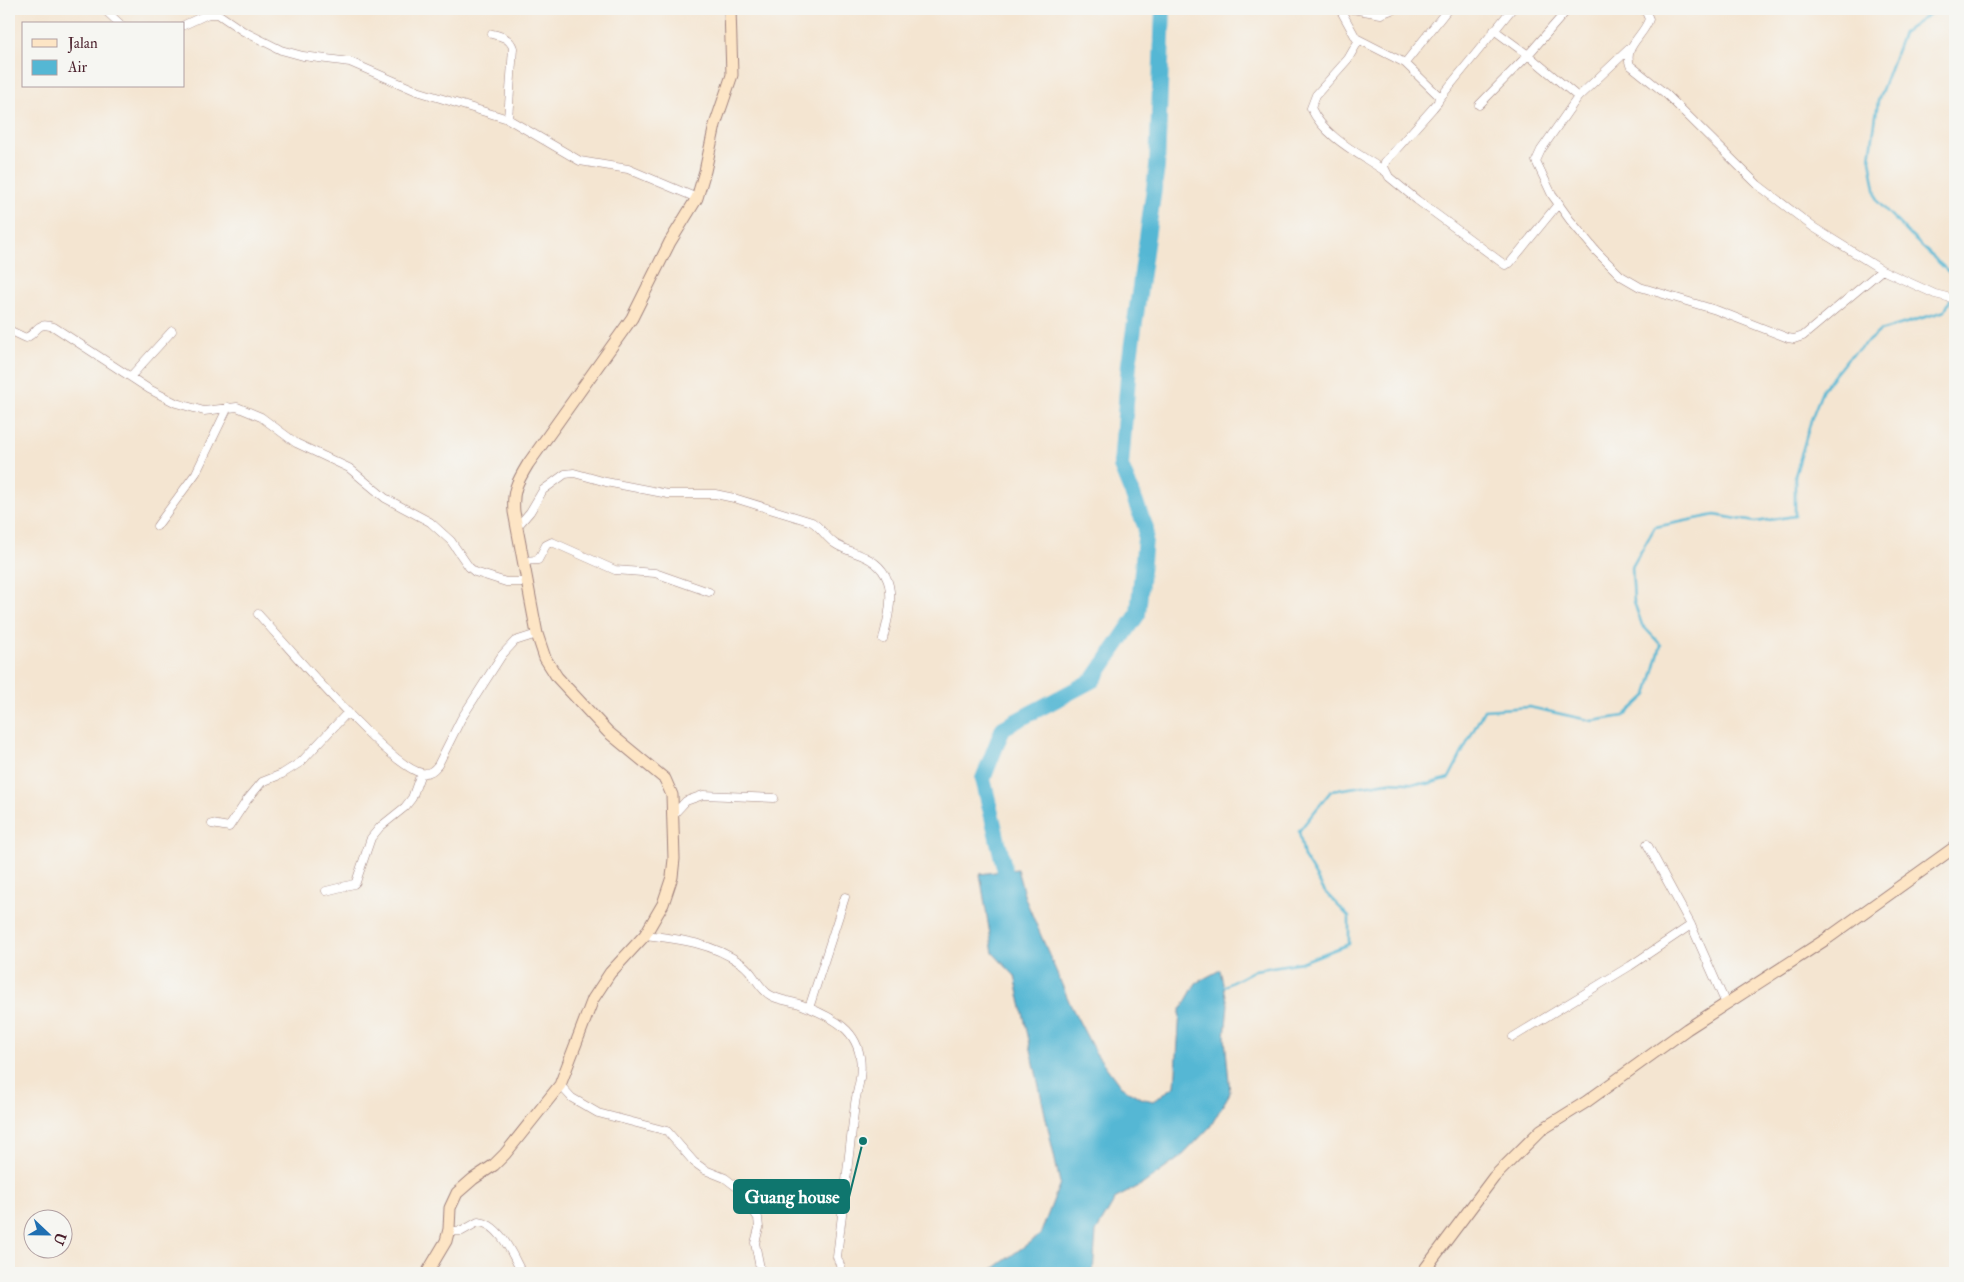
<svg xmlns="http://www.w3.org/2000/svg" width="1964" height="1282" font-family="'IM FELL Double Pica',serif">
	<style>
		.water { fill: #55b7d4; stroke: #506b80 }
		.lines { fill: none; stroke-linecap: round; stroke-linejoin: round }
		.stream { stroke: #55b7d4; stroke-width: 2.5 }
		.river { stroke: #55b7d4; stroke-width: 16 }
		.street-casing { stroke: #9f827e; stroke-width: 9 }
		.secondary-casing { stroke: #9f827e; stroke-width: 13 }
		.street { stroke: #fff; stroke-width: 8 }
		.secondary { stroke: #fde5c5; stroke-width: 11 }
		.leader { fill: none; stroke: #0f766e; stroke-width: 2 }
		.callout-dot { fill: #0f766e; stroke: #f6f6f2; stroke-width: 2 }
		.callout { fill: #0f766e; stroke: #0f766e; stroke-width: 2 }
		.callout-label { font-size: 18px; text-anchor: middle; font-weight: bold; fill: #fff }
	</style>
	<rect width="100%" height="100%" fill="#f6f6f2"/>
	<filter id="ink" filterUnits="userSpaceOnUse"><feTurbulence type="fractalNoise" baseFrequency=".02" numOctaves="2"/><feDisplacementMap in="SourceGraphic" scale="10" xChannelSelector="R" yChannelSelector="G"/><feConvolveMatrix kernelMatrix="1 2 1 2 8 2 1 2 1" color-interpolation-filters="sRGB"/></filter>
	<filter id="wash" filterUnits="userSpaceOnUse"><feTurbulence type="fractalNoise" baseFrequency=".0096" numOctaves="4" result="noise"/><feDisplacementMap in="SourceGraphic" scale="20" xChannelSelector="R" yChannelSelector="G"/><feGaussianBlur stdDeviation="1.12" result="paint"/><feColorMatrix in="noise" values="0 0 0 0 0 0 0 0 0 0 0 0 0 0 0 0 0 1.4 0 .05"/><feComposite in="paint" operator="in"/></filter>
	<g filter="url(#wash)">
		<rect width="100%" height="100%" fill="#f4e5d1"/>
		<path class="water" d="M1017,869l8,29 46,108 24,46 26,35 20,11 12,3 22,-15 5,-75 16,-28 24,-13 8,34 -3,34 5,55 -20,34 -29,30 -38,27 -27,14 -20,34 -3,41h-106l53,-38 20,-52 -45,-207 -22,-23 -13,-79z"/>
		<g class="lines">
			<path class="stream" d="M1937,9l-34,24 -25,68 -8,58 7,42 34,35 44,42
				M1223,987l32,-17 47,-8 47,-18v-27l-24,-25 -21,-35 -5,-26 32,-40 57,-9 40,2 21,-6 35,-68 45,-3 64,14 31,-5 23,-21 14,-50 -19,-20 -8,-23 -2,-35 23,-40 60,-12 40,7 40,-6v-40l17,-59 11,-28 25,-31 32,-27 65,-20 10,-22"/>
			<path class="river" d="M1010,892l-27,-113 20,-51 90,-48 45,-66 8,-86 -25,-62 8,-102 28,-197 6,-158"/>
		</g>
	</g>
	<g filter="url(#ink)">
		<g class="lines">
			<defs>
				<path id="street" d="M104,9l16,15
					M1340,9l16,29 49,25 34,33 -1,6 -5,6 -48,54 -1,5 5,10 28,23 88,65 5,-2 49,-60
					M1352,9l29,5 13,-5
					M1642,9l4,3 3,7c-5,17 -26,27 -19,46l36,29 92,91 55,42 69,43 53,24 20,5
					M184,25l24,-11h10l25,17 38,19 22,6 47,6 67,29 91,28 72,42 48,8 69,29
					M1494,30l34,25 50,42
					M492,34c9,2 18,4 21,14l-5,71
					M1359,40l-11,19 -32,36 -5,13c14,30 49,46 75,64
					M1630,48l-52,49 -37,53 -5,11 16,34 18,25 26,31 25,25 19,11 76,23 72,28 6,1 9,-3 79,-66
					M1405,63l43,-54
					M1439,99l73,-90
					M1479,105l49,-50 40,-46
					M9,330l17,8c13,-6 9,-17 28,-11l95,62 27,14 28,8 33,-4 24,10 35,26 53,25 36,30 45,24 21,19 18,26 6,5 31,10h22
					M131,376l41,-45
					M157,526l39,-53 32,-66
					M517,527l13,-15 13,-22 22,-16 9,-1 32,9 62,12h47l19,4 78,24c10,6 14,17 25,23 9,5 19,8 28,12 36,17 25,53 18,82
					M523,561l15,-1 8,-15 6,-3 63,28 40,3 54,19
					M258,614c27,29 132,154 164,159 8,1 12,-3 16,-8l23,-46 41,-64 13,-14 22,-7
					M673,815l13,-14 17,-6 71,3
					M212,824l17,3 18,-27 15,-18 20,-8 19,-12 47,-50
					M1647,844l44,81 35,79
					M326,891l28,-7 2,-2 15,-44 9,-11 25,-20 7,-9 9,-25
					M645,935c34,4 68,8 97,29 12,8 16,24 28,31 10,6 22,6 32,10 36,14 64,29 58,73 -1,8 -4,17 -5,26l-18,153 6,16
					M809,1008l36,-111
					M1513,1037l117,-71 61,-41
					M560,1085l12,13 26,15 69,18 27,31 11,8 20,8 13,10 20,30 1,10 -4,15 6,30
					M448,1231h14l16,-9c22,1 35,34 44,51"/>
				<path id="secondary" d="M427,1273l19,-32 3,-12 1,-21 7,-15 16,-14 21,-14 11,-11 55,-69 33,-86 17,-26 35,-38 18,-31 9,-27 2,-18 -2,-64 -7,-16 -57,-47 -51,-55 -12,-19 -8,-24 -23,-122c-2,-21 3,-30 14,-48l104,-146 38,-76 27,-44 8,-27 10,-46 17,-50 -2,-66
					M1422,1273l72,-96 47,-47 45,-28 101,-73 141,-91 127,-91"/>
			</defs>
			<use href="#street" class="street-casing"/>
			<use href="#secondary" class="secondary-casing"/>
			<use href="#street" class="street"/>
			<use href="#secondary" class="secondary"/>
		</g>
	</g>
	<path class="leader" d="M863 1141L849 1197"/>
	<circle class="callout-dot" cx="863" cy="1141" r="5"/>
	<rect class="callout" x="734" y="1180" width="115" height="33" rx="5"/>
	<g class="callout-label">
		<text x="792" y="1203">Guang house</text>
	</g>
	<rect width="1964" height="1282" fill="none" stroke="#f6f6f2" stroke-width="30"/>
	<rect x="22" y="22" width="162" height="65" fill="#f6f6f2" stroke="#b1a0a2"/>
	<rect x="32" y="39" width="25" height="8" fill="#fde5c5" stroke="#b1a0a2"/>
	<text x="68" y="48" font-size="15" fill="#4a1f2b">Jalan</text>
	<rect x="32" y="60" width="25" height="15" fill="#55b7d4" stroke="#b1a0a2"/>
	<text x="68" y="72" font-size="15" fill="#4a1f2b">Air</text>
	<g transform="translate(48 1234) rotate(112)"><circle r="24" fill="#f6f6f2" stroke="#b1a0a2"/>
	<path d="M0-4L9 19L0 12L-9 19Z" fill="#1f6fb2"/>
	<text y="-8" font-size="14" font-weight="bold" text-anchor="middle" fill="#4a1f2b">U</text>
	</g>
</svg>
